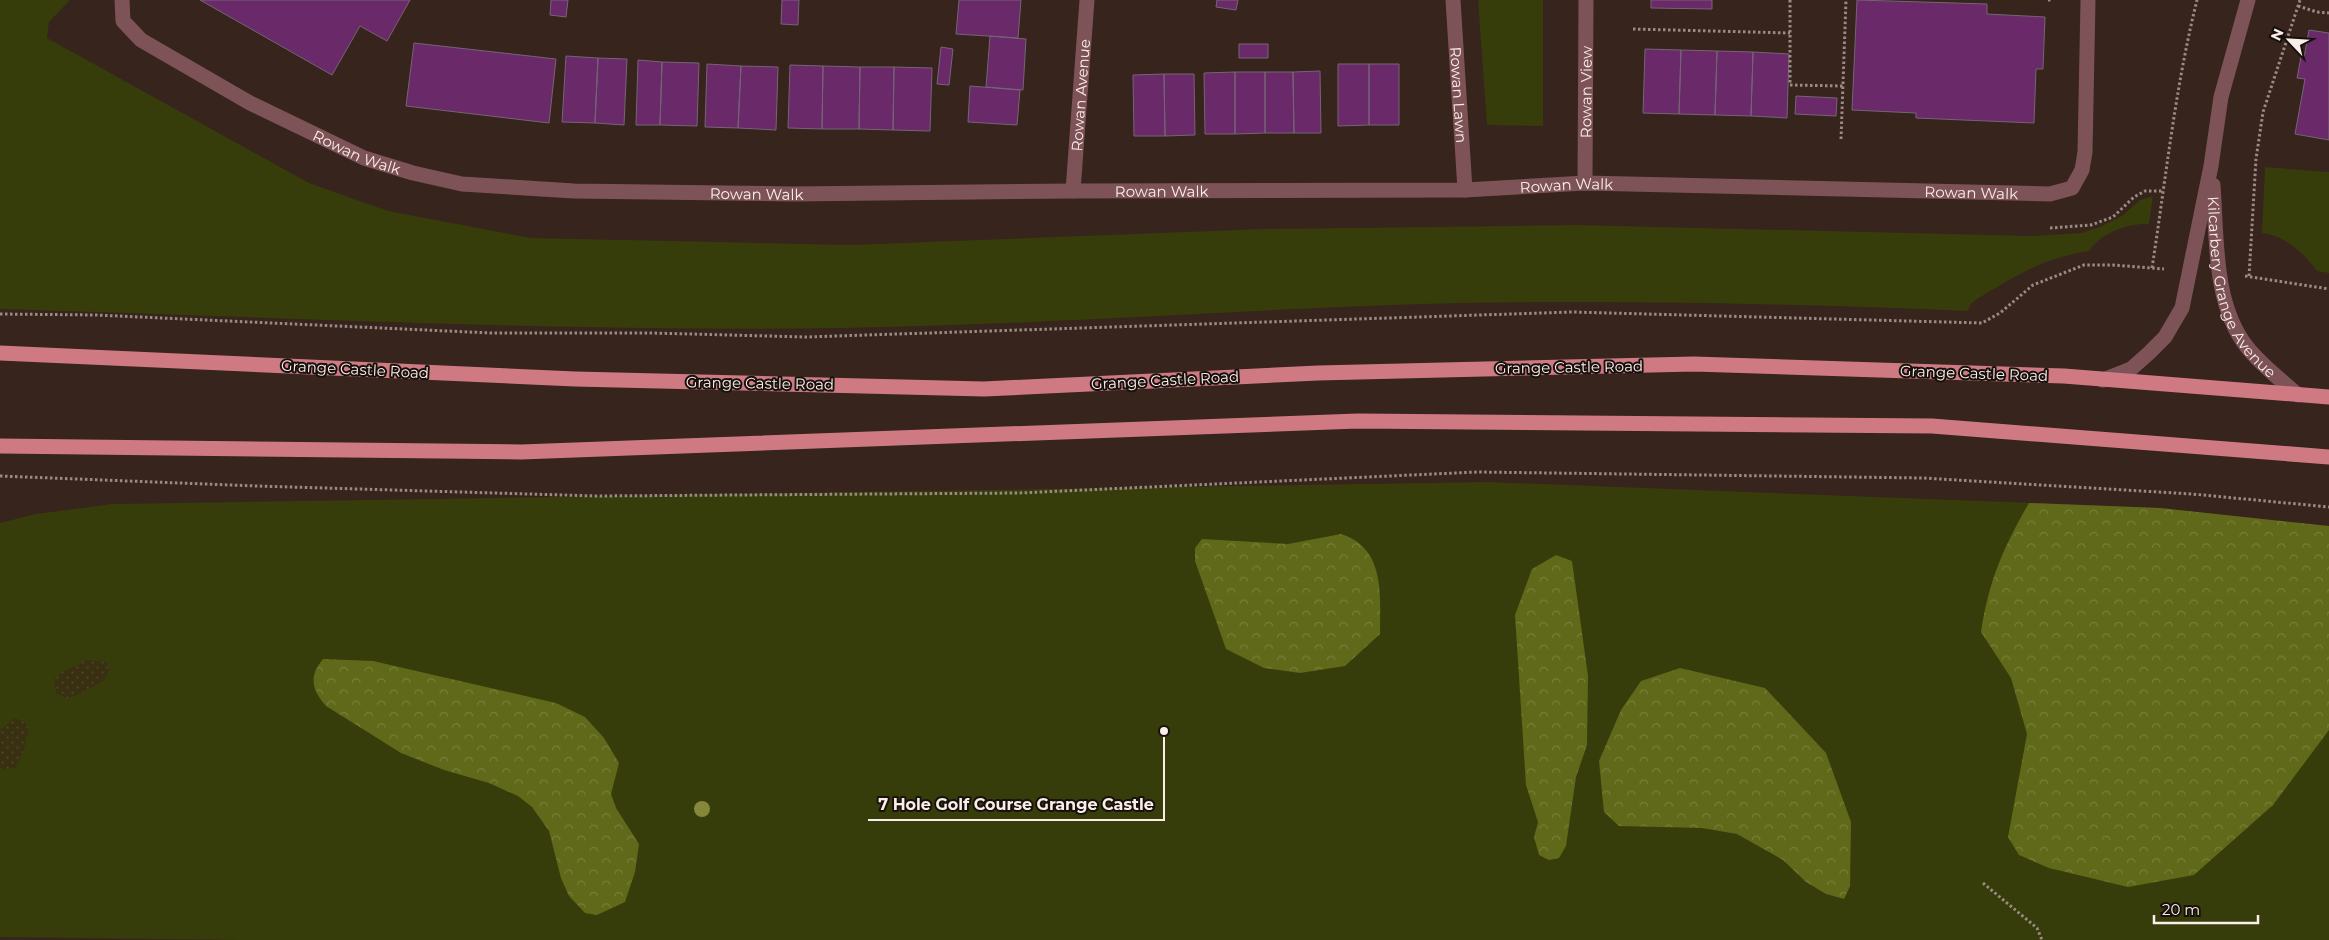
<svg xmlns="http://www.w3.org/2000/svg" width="2329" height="940" font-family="Montserrat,sans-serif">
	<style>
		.grass { fill: #373c0b }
		.forest { fill: url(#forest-crowns) }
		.sand { fill: url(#sand-dots) }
		.building { fill: #6a2969; stroke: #756574 }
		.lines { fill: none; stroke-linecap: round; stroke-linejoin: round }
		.path { stroke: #9a8b85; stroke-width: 3; stroke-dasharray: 2.5 2.5; stroke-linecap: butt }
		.minor { stroke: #7d5357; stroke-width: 15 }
		.major { stroke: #cf7a83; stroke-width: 15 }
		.tree { fill: #87873b }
		.labels { text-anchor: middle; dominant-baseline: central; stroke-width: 4; stroke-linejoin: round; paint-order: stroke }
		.street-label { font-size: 15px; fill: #faeee9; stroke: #18100c }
		.leader { fill: none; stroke: #faeee9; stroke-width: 2 }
		.callout-dot { fill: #faeee9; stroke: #18100c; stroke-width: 2 }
		.callout-label { font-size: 16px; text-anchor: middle; font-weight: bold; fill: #faeee9; stroke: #18100c; stroke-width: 4; stroke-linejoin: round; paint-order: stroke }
	</style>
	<defs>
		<pattern id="forest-crowns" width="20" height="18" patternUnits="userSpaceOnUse" patternTransform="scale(1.25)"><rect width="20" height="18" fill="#606819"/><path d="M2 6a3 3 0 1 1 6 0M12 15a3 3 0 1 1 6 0" fill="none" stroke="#787e3a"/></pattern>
		<pattern id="sand-dots" width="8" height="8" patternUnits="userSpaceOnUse" patternTransform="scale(1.25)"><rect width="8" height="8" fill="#383010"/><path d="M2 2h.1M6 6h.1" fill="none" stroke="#4c4427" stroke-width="1.8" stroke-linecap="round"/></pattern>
	</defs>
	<rect width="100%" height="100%" fill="#36241d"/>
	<path class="grass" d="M0,0h70l-21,22 -2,16 262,145 79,28 143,27 319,7 414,-16 313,-4 454,11 50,-3 19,-6 22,-11 18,-16 13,-4 -4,28c-21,-1 -48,9 -60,27 -48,8 -71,24 -112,48l-7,6 -2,6c-168,-7 -337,-11 -505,-8 -208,5 -415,22 -623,25 -280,4 -560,-11 -840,-19z
		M1478,0h65v126l-56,-1z
		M2265,167l64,5v101l-12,-2c-12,-17 -33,-36 -55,-38z
		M1489,482l671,26 169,18v414h-2091l-238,-3v-414l36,-9 76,-10z"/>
	<path class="forest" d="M2029,503l131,5 169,18v204l-56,75 -79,70 -66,12 -79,-19 -30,-13 -11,-18 19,-103 -16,-56 -30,-46c8,-52 22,-84 48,-129z
		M1341,534c45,14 39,62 39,100l-35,32 -45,7 -36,-5 -38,-19 -31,-88v-13l7,-9 86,5z
		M1556,555l16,6 16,115 -1,69 -11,32 -10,69 -7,12 -10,2 -10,-5 -5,-18 4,-15 -12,-37 -11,-170 17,-46z
		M323,659l50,2 183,42 29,14 19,21 15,25 -8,31 5,14 23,36 -4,28 -10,30 -28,13 -12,-2 -16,-17 -8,-18 -12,-47 -17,-24 -14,-11 -29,-13 -45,-13 -43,-17 -75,-47c-15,-17 -17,-30 -3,-47z
		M1680,668l85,20 61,65 25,69 -1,64 -6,13 -18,-5 -20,-12 -23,-22 -46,-26 -35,-6 -83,-2 -15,-14 -5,-51 22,-51 20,-29z"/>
	<path class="sand" d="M86,660l20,2 4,7 -6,12 -36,18 -12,-6 -2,-13c8,-11 21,-12 32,-20z
		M15,718l9,4 5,6 -5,21 -8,19 -13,1 -3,-3v-36z"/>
	<path class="building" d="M200,0h210l-23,41 -27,-15 -28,49z
		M551,0h17l-2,17 -16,-2z
		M782,0h17l-1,25 -17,-1z
		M959,0h62l-3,38 -62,-4z
		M1217,0h21l-2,10 -20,-3z
		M1651,0h61v9l-61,-1z
		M1857,0l130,4v10l58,3 -2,52h-7l-2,54 -118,-5v-5l-64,-3z
		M2309,30l20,3v107l-34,-6 10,-55 -8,-1 4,-21 3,1z
		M990,36l36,3 -3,51 -37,-3z
		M414,43l142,16 -7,64 -143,-17z
		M1239,44h29v14h-29z
		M941,47l12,2 -4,36 -12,-1z
		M1645,49l36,1 -2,64 -36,-1z
		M1681,50l36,1 -2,64 -36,-1z
		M1717,51l36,1 -2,64 -36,-1z
		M1753,52l36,2 -2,64 -36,-2z
		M566,56l32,2 -3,65 -33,-1z
		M598,58l29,1 -3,66 -29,-2z
		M638,60l24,2 -2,63h-24z
		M662,62l37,1 -2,63 -37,-1z
		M707,64l34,2 -3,62 -33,-1z
		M1338,64h31v61l-31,1z
		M1369,64h30v61h-30z
		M790,65l33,1 -1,63 -34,-1z
		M741,66l37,1 -2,63 -38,-2z
		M823,66l37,1 -1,62h-37z
		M860,67h34l-1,63 -34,-1z
		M894,67l38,1 -2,63 -37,-1z
		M1320,71l1,62h-27l-1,-61z
		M1235,72v62h-30l-1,-61z
		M1235,72h30v61l-30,1z
		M1265,72h28l1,61h-29z
		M1164,74l1,62h-31l-1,-61z
		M1164,74h30l1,61 -30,1z
		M970,86l50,4 -3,35 -49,-3z
		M1796,96l41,2 -1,18 -41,-2z"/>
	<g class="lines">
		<path class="path" d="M1790,0v85l53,1
			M2048,0h3
			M2298,6l19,6 12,1
			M1633,29l157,4
			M1841,139l5,-139
			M2050,228l41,-3 22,-8 21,-20 11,-6h19
			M2152,268c14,-90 23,-180 45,-268
			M2245,276l84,13
			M2249,276l7,-117 7,-47 37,-112
			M0,314l96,1 395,18h161l154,4 766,-25 410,11 18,-10 33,-28 51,-20h29l51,4
			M0,476l256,10 341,10 422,-3 458,-21 446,6 269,16 137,13
			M1983,883l54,45 5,12"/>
		<g class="minor">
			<path id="s1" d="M122,0l1,21 18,19 109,63 114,55 49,15 49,11 112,7 218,3 281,-3 392,-1 120,-7 465,11 22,-6 10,-18 3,-18 3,-152"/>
			<path id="s2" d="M1453,0l12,190"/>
			<path id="s3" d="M1585,183l1,-183"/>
			<path id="s4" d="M2213,185c4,52 0,119 34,162 14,18 34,33 51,48"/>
			<path id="s5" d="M1073,191l14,-191"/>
			<path d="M2103,380l28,-11 18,-16 16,-16 17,-29 29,-142 10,-69 27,-97"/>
		</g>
		<path class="major" d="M0,353l575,26 409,10 334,-16 376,-9 370,12 265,21
			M0,446l521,6 837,-31 574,5 397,31"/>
	</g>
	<circle class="tree" cx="702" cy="809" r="8"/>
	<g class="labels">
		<g class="street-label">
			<text stroke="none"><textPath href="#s3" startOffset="91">Rowan View</textPath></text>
			<text stroke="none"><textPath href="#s5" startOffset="96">Rowan Avenue</textPath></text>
			<text stroke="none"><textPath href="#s2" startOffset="95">Rowan Lawn</textPath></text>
			<text stroke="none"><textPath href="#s1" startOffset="291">Rowan Walk</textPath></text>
			<text stroke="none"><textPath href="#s1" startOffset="1506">Rowan Walk</textPath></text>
			<text stroke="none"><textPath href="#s1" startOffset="1101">Rowan Walk</textPath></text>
			<text stroke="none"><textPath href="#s1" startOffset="1911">Rowan Walk</textPath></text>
			<text stroke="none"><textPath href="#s1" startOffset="696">Rowan Walk</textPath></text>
			<text stroke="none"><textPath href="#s4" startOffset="109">Kilcarbery Grange Avenue</textPath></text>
			<text transform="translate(1569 367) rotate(-1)">Grange Castle Road</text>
			<text transform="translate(355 369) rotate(3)">Grange Castle Road</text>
			<text transform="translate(1974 373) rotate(2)">Grange Castle Road</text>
			<text transform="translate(1165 380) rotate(-3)">Grange Castle Road</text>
			<text transform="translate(760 383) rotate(1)">Grange Castle Road</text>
		</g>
	</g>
	<path class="leader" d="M1164 731L1164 820H868"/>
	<circle class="callout-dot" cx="1164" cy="731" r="5"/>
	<g class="callout-label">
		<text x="1016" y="810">7 Hole Golf Course Grange Castle</text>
	</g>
	<g transform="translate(2289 40) rotate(295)" stroke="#18100c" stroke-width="4" paint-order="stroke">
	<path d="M0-4L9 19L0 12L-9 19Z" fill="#faeee9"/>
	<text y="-8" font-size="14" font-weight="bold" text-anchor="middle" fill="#faeee9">N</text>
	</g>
	<path d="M2154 915v8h104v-8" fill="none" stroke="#faeee9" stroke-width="2.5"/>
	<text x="2162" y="915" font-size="15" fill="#faeee9" stroke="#18100c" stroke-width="4" paint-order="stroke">20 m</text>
</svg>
